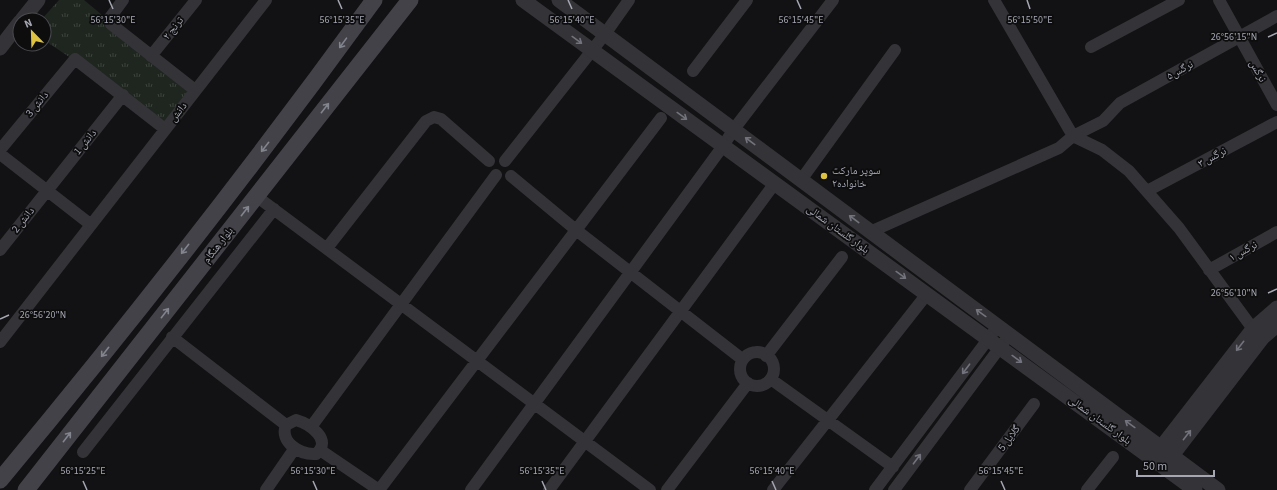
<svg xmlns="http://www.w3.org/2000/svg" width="1277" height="490" font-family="'Source Sans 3','Noto Naskh Arabic',sans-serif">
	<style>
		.park { fill: url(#park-tufts) }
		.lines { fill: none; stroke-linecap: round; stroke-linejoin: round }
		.minor { stroke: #343438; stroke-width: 12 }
		.tertiary { stroke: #343438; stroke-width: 15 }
		.secondary { stroke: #424248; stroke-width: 17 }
		.oneway { stroke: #72737c }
		.oneway2 { stroke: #82848e }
		.ticks { fill: none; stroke: #a5a7b3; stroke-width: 1.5 }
		.poi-dot { fill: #ddc241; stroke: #0d0d0e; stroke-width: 1.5 }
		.labels { text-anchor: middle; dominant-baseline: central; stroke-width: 3.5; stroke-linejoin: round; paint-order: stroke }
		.street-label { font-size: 11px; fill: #a5a7b3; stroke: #0d0d0e }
		.poi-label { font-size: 11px; fill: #a5a7b3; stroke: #0d0d0e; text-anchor: start }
		.ticks-label { font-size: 10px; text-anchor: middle; fill: #a5a7b3; stroke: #0d0d0e; stroke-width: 3.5; stroke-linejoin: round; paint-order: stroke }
	</style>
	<defs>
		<pattern id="park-tufts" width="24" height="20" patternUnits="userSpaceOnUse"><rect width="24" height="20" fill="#1f2620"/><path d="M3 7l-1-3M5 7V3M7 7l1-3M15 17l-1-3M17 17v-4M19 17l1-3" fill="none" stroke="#3d433e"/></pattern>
	</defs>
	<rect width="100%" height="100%" fill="#121214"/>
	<path class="park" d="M59,0h25l108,90 -23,34 -125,-84v-20h-3z"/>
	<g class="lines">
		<path class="minor" d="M123,0l-14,19 2,5 84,66
			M994,0l79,136 29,14 27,21 50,57 74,101
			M1219,0l58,105
			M1091,47l88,-47
			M151,56l45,-56
			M693,71l54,-71
			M0,150l75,-91 90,70
			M0,154l90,70
			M505,161l100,-127 24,-34
			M511,176l65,54 166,129
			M801,180l94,-130
			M1147,191l130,-69
			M256,196l394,294
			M870,232l189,-84 14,-12 30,-15 17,-18 157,-87
			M327,248l99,-127 8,-4 7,2 48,42
			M0,250l123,-155
			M1209,270l68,-38
			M172,337l114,88
			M0,342l266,-342
			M740 369a17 17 0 1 1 34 0a17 17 0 1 1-34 0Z
			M766,356l76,-99
			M772,380l121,87
			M296,420c14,4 37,20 20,34 -16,1 -37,-12 -30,-29z
			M311,427l185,-252
			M320,450l59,40
			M83,452l191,-243
			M266,490l29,-42
			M379,490l282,-372
			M471,490l252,-344 11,-17 99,-129
			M549,490l226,-307
			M667,490l81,-107
			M773,490l154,-196
			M875,490l123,-164
			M894,490l110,-148
			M970,490l64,-86
			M1087,490l26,-33"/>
		<path class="tertiary" d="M523,0l672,490
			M559,0l659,490
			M22,20l16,-20
			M0,48l20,-26
			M1156,454l97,-125 24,-21
			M1167,462l96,-125 14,-12"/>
		<path class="secondary" d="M0,480c130,-156 255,-316 374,-480
			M26,490l384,-490"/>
	</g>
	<defs><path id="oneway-shaft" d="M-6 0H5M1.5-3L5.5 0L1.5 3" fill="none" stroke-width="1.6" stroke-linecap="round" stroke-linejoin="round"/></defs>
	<g class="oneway">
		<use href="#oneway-shaft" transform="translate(577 40) rotate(36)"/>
		<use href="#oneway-shaft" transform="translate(682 116) rotate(36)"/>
		<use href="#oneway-shaft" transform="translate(750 141) rotate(-143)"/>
		<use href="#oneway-shaft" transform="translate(854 219) rotate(-143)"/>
		<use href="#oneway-shaft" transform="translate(901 275) rotate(36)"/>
		<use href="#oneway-shaft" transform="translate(981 313) rotate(-144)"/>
		<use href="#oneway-shaft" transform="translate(1240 346) rotate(128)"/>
		<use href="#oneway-shaft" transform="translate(1017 359) rotate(36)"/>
		<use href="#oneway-shaft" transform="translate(966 369) rotate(127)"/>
		<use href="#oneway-shaft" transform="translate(1130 424) rotate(-144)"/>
		<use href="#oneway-shaft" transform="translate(1187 435) rotate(-52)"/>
		<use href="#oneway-shaft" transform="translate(917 459) rotate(-53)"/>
	</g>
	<g class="oneway2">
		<use href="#oneway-shaft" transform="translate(343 43) rotate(126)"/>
		<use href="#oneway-shaft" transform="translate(325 108) rotate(-52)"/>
		<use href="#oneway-shaft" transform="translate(265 147) rotate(128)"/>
		<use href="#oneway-shaft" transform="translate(245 211) rotate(-52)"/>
		<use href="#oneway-shaft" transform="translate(185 249) rotate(128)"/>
		<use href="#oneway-shaft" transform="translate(165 313) rotate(-52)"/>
		<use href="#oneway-shaft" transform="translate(105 352) rotate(128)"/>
		<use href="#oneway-shaft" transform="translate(67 437) rotate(-52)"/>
	</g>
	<path class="ticks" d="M109,0l4,9M338,0l4,9M568,0l4,9M797,0l4,9M1027,0l3,9M1268,37l9,-4M1268,293l9,-4M0,319l9,-4M83,481l4,9M313,481l4,9M542,481l4,9M772,481l4,9M1001,481l4,9"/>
	<circle class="poi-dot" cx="824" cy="176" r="4"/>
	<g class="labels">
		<g class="street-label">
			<text transform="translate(173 28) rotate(-51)">ترنج ۲</text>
			<text transform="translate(1180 70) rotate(-29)">نرگس۵</text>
			<text transform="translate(1258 71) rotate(61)">نرگس</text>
			<text transform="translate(37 104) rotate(-51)">دانش 3</text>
			<text transform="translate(178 112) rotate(-52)">دانش</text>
			<text transform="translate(85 142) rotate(-51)">دانش 1</text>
			<text transform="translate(1212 157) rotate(-28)">نرگس ۳</text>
			<text transform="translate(23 220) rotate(-52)">دانش 2</text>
			<text transform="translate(838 229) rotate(36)">بلوار گلستان شمالی</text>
			<text transform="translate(218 245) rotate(-52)">بلوار هنگام</text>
			<text transform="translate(1243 251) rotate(-29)">نرگس ۱</text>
			<text transform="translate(1100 420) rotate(36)">بلوار گلستان شمالی</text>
			<text transform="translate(1009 438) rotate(-53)">گلایل 5</text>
		</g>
		<g class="poi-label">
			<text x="832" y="170">سوپر ماركت<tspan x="832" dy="13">خانواده٢</tspan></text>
		</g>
	</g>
	<g class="ticks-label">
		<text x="113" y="23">56°15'30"E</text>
		<text x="342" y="23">56°15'35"E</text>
		<text x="572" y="23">56°15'40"E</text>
		<text x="801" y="23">56°15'45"E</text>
		<text x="1030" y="23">56°15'50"E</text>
		<text x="1234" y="40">26°56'15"N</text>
		<text x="1234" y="296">26°56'10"N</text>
		<text x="43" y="318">26°56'20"N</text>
		<text x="83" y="474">56°15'25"E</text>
		<text x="313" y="474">56°15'30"E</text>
		<text x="542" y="474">56°15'35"E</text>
		<text x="772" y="474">56°15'40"E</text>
		<text x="1001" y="474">56°15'45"E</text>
	</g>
	<g transform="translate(32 32) rotate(337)"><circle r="19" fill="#0d0d0e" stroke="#4a4b50"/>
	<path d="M0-3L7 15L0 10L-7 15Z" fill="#ddc241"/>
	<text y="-6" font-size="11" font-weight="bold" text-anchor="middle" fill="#a5a7b3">N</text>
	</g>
	<path d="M1137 470v6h77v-6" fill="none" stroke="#a5a7b3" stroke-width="2"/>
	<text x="1143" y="470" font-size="12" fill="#a5a7b3" stroke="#0d0d0e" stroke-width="3" paint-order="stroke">50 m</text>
</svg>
